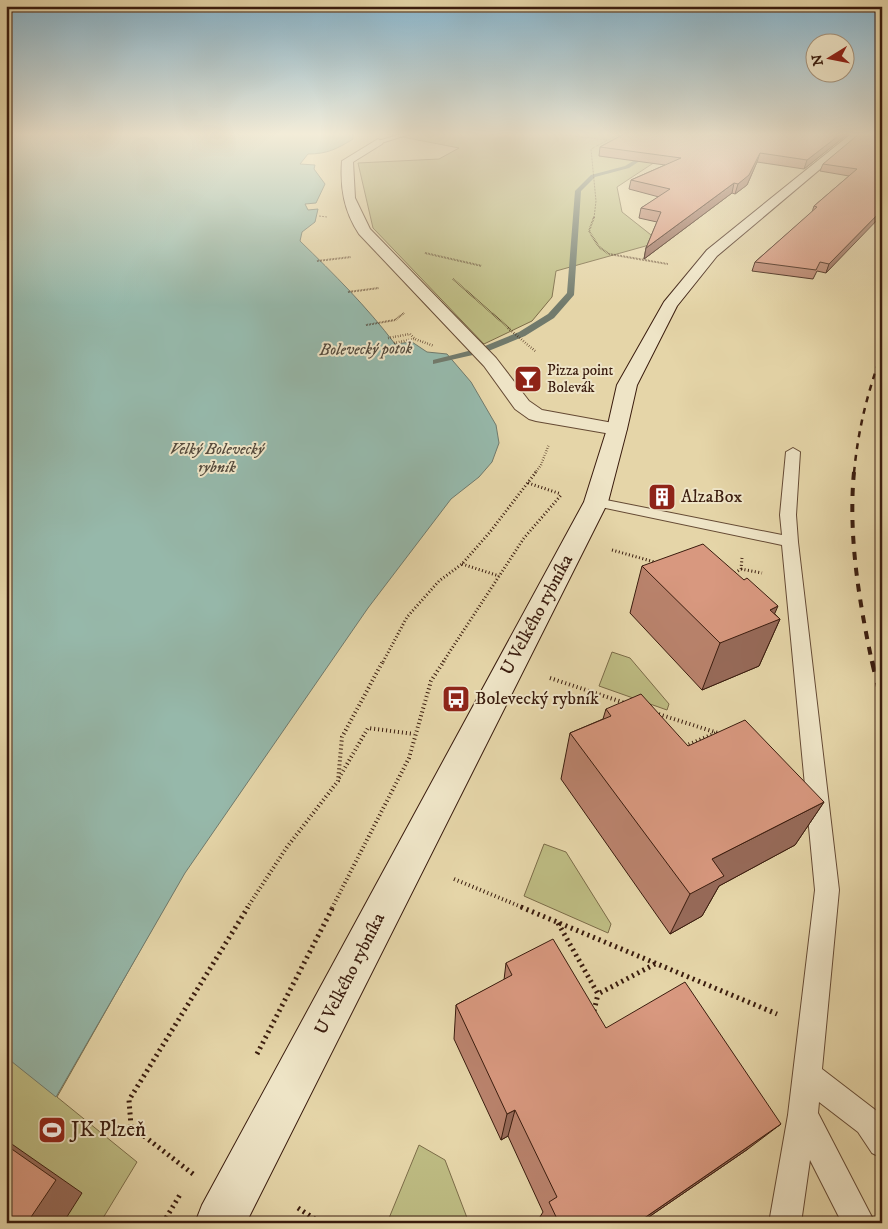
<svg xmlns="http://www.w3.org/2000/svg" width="888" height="1229" font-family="'IM FELL DW Pica',serif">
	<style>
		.green { fill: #bdbb82; stroke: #7c6c48 }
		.water { fill: #96b8aa; stroke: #717a6c }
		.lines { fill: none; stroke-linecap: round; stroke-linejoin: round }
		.stream { fill: #717a6c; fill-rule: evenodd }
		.lane-casing { stroke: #654a34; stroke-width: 2 }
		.street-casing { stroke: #654a34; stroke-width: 2 }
		.secondary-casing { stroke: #3a1c0e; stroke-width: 2 }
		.path-far5 { stroke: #3a1c0e; stroke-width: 1; stroke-dasharray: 0.5 1; stroke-linecap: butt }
		.path-far4 { stroke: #3a1c0e; stroke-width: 2; stroke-dasharray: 0.5 1; stroke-linecap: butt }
		.path-far3 { stroke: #3a1c0e; stroke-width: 2.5; stroke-dasharray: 0.5 2; stroke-linecap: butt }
		.path-far2 { stroke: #3a1c0e; stroke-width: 3; stroke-dasharray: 1 2.5; stroke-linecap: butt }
		.path-far1 { stroke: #3a1c0e; stroke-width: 4; stroke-dasharray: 1 3; stroke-linecap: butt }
		.path { stroke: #3a1c0e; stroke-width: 5; stroke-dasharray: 2 4; stroke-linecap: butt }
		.lane { fill: #eee4c6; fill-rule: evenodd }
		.street { fill: #eee4c6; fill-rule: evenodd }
		.secondary { fill: #eee4c6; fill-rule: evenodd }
		.rail-far2 { stroke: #3a1c0e; stroke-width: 2.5; stroke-dasharray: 6 6; stroke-linecap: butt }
		.rail-far1 { stroke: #3a1c0e; stroke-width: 4; stroke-dasharray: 8 8; stroke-linecap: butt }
		.rail { stroke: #3a1c0e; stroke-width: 4.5; stroke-dasharray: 11 11; stroke-linecap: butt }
		.wall { fill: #ba836d; stroke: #3a1c0e }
		.shaded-wall { fill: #976a59; stroke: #3a1c0e }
		.building { fill: #d8987f; stroke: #3a1c0e }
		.labels { text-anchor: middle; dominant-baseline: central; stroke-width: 4; stroke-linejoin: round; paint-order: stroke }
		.far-poi-label { font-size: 15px; fill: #3a1c0e; stroke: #eee4c6; text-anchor: start }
		.far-water-label { font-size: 16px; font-style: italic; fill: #564b3d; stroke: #eee4c6 }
		.poi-label { font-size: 18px; fill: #3a1c0e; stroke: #eee4c6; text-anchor: start }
		.street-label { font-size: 18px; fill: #3a1c0e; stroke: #eee4c6 }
		.near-poi-label { font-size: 21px; fill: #3a1c0e; stroke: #eee4c6; text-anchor: start }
	</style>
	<rect width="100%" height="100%" fill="#e5d5a8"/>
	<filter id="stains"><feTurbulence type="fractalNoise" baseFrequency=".004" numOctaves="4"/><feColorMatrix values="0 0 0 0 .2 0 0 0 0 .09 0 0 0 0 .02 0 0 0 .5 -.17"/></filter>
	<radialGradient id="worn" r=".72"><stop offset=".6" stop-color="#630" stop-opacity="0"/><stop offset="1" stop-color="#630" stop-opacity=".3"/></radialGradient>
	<path class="green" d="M369,133h330l-82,54 5,25 38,30 -104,29 -4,26 -20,24 -48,23 -111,-116 -15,-65 81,-4 20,-11 -72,-14z
		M612,652l18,6 39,46 -2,6 -68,-24z
		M6,758l178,115 -127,224 80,65 -37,61h-94z
		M544,844l22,8 45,72 -3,9 -84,-37z
		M419,1145l26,15 24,63h-82z"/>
	<path class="water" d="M6,133h347v6c-16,10 -26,15 -45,15l-8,10 15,1 -1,4 11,15 -9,19 -11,1 3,6 10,-1 -3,13 -13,10 -2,9c34,33 67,66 95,103l17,-2 15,10 20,2 24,28 25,43 3,18 -7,19 -13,15 -28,22 -83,109 -183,265 -129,224 -50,-40z"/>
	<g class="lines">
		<path class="stream" d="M648,152l4,1 -23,15 -34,9 -14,14 -7,104 -20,23 -29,18 -39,16 -53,12v-4l47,-12 39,-16 29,-18 19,-21 8,-102 16,-16 34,-9z"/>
		<defs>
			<path id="lane" d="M404,133h9l-35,11 -3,-2z
				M793,448l7,4 -4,63 2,27 41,348 -17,179 56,43 4,5v41l-10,-5 -14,-21 -39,-30 -1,11 57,110h-33l-32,-63 -9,63h-32l19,-108 27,-225 -33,-345 -186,-39 -5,-1 -2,-3 2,-3 5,-1 186,37 -2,-20 6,-63z"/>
			<path id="street" d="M378,139l5,3 -1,2 -29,18 2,36 15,31 126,129 33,43 13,9 82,15 3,4 -3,4 -7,2 -81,-14 -7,-2 -14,-10 -31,-43 -125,-132c-15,-23 -19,-46 -17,-73z"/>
			<path id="secondary" d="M852,133h11l-146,123 -40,50 -40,79 -10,44 -19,73 -362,721h-51l7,-18 382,-703 23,-73 10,-44 47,-83 43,-52z"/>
		</defs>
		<use href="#lane" class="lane-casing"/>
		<use href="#street" class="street-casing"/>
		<use href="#secondary" class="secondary-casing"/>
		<path class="path-far5" d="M548,133l59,7
			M319,216l8,1
			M594,218l2,-17 -5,-52 30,-16"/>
		<path class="path-far4" d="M594,217l-5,14 10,16 10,7 59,10
			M425,253l57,13
			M317,261l34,-4
			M453,279l57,50
			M348,292l31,-4
			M366,325l29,-5 9,-7"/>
		<path class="path-far3" d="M508,328l27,23
			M388,338l22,-4 5,5 19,7
			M394,343l20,-4
			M535,473l6,-8 8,-21"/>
		<path class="path-far2" d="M528,483l33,11
			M612,550l46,13
			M462,564l37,12
			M741,569l21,4
			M732,575l9,-6 1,-11
			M383,662l24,-45 32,-36 23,-17 28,-32 46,-60
			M443,662l81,-124 38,-44"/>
		<path class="path-far1" d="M550,678l75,25
			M655,713l66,21
			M685,746l31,-13
			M339,778l29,-50 46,6
			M454,879l70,29
			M247,908l40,-61 51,-66 4,-44 41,-76
			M332,908l77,-150 22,-77 13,-20"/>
		<path class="path" d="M521,907l256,107
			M558,923l40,71 57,-30
			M594,1011l4,-17
			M257,1054l76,-147
			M193,1174l-62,-48 -2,-26 119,-193
			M298,1208l23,15
			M163,1223l18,-30"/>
		<use href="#lane" class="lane"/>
		<use href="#street" class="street"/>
		<use href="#secondary" class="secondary"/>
		<path class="rail-far2" d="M854,473c4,-43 13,-79 28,-120"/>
		<path class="rail-far1" d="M854,472c-6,63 5,129 18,190"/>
		<path class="rail" d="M872,661l10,42"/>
	</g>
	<path class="wall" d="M626,133h223l-45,36 -47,-7 -10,23 -12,9 -3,-1 -88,66 2,-11 11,-26 -18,-4 2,-10 18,-11 -30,-8 2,-9 34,-15 -66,-9 1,-9z
		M882,133l-56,140 -9,-2 -4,8 -61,-8 3,-9 57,-50 2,-6 35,-30 -29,-5 3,-7z
		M642,566l133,48 5,5 -21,47 -57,24 -72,-77z
		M606,709l82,37 136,56 -29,43 -76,41 -17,30 -32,18 -109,-155 9,-46 33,-14z
		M506,963l100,65 142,121 -108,74h-100l-2,-3 5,-8 -35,-76 -7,4 -47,-101 2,-34 48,-25z"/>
	<path class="shaded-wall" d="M842,133h7l-45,36 3,-9z
		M760,153l-3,9 -10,23 -12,9 3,-10z
		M734,183l-2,10 -88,66 2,-11z
		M882,210v5l-56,58 3,-9z
		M778,606l-7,16 9,-3 -21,47 -57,24 18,-47 50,-33z
		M824,802l-29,43 -76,41 -17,30 -32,18 20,-40 22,-35z
		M515,1110l-7,26 -7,4 6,-26z
		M781,1124l-33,25 -108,74h-3z
		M6,1140l76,53 -19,30h-36l-21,-78z"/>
	<path class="building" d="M626,133h216l-35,27 -47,-7 -11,22 -11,9 -4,-1 -88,65 15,-36 -20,-4 29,-19 -39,-9 50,-22 -81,-11z
		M860,133h22v77l-53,54 -9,-2 -4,8 -61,-8 62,-55 -3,-1 43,-37 -34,-5z
		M703,544l41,36 3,-2 31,28 -8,4 10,9 -60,24 -78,-77z
		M641,694l47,52 57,-26 79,82 -112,57 12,17 -34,18 -120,-161 41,-17 -5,-7z
		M553,939l53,89 79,-46 96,142 -144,99h-78l-10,-21 8,-5 -42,-87 -8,4 -51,-109 56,-30 -6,-12z
		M6,1145l50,35 -29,43h-21z"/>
	<linearGradient id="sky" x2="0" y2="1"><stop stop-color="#87b6cf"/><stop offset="0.44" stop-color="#f3ecd8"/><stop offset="1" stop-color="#f3ecd8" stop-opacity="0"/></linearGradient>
	<rect width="888" height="305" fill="url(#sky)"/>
	<defs>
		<symbol id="bar-square" viewBox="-11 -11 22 22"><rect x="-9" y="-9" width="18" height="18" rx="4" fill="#8f2418" stroke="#eee4c6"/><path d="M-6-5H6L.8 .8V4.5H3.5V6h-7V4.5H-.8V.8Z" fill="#fff"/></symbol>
		<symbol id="building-square" viewBox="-11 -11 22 22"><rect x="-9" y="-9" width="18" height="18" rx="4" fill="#8f2418" stroke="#eee4c6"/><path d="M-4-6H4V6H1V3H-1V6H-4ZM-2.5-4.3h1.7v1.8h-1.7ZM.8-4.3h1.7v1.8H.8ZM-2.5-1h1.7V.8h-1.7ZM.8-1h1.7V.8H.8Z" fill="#fff"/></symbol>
		<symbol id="bus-square" viewBox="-11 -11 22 22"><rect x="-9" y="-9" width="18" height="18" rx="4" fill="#8f2418" stroke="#eee4c6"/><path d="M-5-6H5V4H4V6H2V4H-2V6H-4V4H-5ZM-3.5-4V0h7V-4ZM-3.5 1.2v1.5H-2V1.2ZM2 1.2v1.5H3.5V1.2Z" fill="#fff"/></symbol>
		<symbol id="stadium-square" viewBox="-11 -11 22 22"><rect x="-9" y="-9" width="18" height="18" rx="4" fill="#8f2418" stroke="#eee4c6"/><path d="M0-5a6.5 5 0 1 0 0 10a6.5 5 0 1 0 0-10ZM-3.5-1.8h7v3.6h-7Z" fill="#fff"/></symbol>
	</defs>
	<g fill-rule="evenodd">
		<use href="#bar-square" x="512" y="363" width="32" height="32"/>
		<use href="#building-square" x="646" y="481" width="32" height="32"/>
		<use href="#bus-square" x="440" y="683" width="32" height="32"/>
		<use href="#stadium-square" x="36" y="1114" width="32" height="32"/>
	</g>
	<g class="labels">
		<g class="far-poi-label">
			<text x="547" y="370">Pizza point<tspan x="547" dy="17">Bolevák</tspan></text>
		</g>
		<g class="far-water-label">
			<text transform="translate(366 349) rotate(-1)">Bolevecký potok</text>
			<text x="217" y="449">Velký Bolevecký<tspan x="217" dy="18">rybník</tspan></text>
		</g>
		<g class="poi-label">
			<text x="681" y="497">AlzaBox</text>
			<text x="475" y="699">Bolevecký rybník</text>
		</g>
		<g class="street-label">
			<text transform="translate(537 615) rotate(-62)">U Velkého rybníka</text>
			<text transform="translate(350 974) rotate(-63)">U Velkého rybníka</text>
		</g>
		<g class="near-poi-label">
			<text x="71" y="1130">JK Plzeň</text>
		</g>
	</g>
	<rect width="888" height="1229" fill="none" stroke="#e5d5a8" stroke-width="25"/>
	<rect x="8" y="8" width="873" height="1214" fill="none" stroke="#3a1c0e" stroke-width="2.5"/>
	<rect x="12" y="12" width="863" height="1204" fill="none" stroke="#3a1c0e"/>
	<g transform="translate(830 58) rotate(260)"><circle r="24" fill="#eee4c6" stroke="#a6947c"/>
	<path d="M0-4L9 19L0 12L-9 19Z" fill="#8f2418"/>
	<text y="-8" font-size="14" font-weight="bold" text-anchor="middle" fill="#3a1c0e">N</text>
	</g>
	<rect width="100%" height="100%" filter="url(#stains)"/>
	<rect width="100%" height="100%" fill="url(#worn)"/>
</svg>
